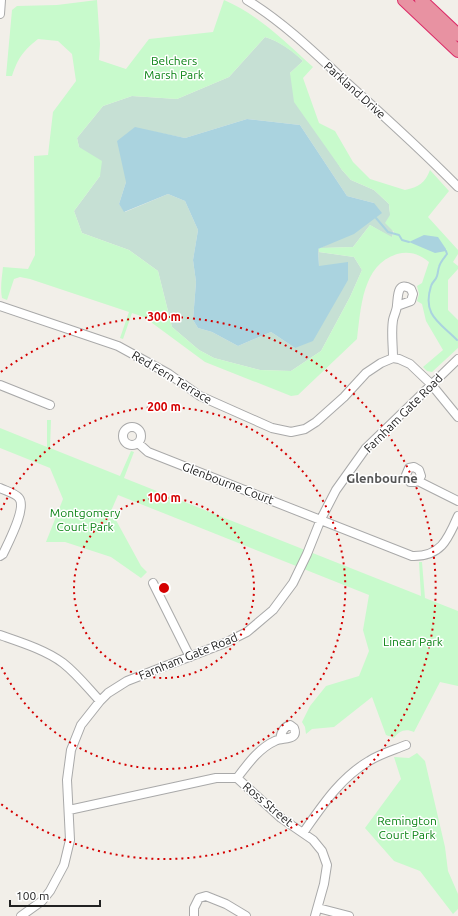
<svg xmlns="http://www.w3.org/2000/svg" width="458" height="916" font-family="Ubuntu,sans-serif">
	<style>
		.wetland { fill: #c6e0d4; fill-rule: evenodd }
		.park { fill: #c8facc; fill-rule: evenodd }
		.water { fill: #aad3df }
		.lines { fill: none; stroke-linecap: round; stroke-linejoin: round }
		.stream { stroke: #aad3df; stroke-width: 2 }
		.minor-casing { stroke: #a9a9a9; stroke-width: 10 }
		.highway-casing { stroke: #dc2a67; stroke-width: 14 }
		.minor { stroke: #fff; stroke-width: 8 }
		.highway { stroke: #e892a2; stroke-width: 12 }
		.ring { fill: none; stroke: #d40000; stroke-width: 2; stroke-dasharray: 2 4 }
		.labels { text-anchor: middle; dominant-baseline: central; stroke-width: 3; stroke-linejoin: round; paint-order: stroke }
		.park-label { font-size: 12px; fill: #0c8416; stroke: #fff }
		.street-label { font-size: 12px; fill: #222; stroke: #fff }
		.neighbourhood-label { font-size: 13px; font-weight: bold; fill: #555; stroke: #fff }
		.centre { fill: #d40000; stroke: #fff; stroke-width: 2 }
		.ring-label { font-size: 12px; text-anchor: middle; font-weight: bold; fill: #d40000; stroke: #fff; stroke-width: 3; stroke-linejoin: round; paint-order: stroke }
	</style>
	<rect width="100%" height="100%" fill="#f2efe9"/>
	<path class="wetland" d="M265,37c14,4 28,14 38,24l-13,12 38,75 14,22 9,10 23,10 15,14c0,10 6,24 3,34l-22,-13 -17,22 -29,1 -5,4 35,5 8,13 -12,27 -29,54 -30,20 -31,-1 -46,-12 -15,-8 -27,-23 -14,-56 -29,-21 -47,-17 -8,-22 26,-35 -21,-29 -2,-9 26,-32 29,-10 45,3 52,-22zM247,119l53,6 47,71 27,7 -42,39 -14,7 1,17 -24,82 -24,-16 -33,14 -26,-14 -14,-4 -5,-8 3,-38 -3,-22 5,-30 -13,-29 -17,-7 -43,18 -6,-8 7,-22 9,-54 50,10z"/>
	<path class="park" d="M97,0l3,44 -1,16 27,9 23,-30 64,-7 11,-32c35,15 61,42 89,67l-10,11 16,45 16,8 18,31 17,17 35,11c14,-3 20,-7 25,-20l19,21 -21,26 30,33v4l-5,8 5,4v3l-10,11v30l10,10v28l-26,24 -5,-1 -4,-4 20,-17 -17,-29 -4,-17 -5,-3 2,-7 -2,-8 5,-3 7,-21c-10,-8 -19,-11 -32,-8 -35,11 -36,54 -40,85l-59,56 -7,1 -86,-34 -61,-45 -12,-4 -9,26 -3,-1 9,-26 -99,-33 -10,-2 -6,2 -7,21 -5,-2c-2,-9 0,-22 1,-31l25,2 7,-14 -1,-99 14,-1 5,-43 23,-31 -4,-27 -14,-13 -20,-2c-15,12 -20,19 -26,37h-6l6,-66 5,-4 40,-1zM265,37c14,4 27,14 38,24l-13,12 4,29 48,68 9,10 23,10 15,14 1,11 -5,8 9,9 -2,5 -22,-12 -17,22 -34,1v4l35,5 8,13 -12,27 -29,54 -30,20 -31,-1 -46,-12 -15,-8 -27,-23 -14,-56 -29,-21 -47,-17 -8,-22 26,-35 2,-15 -23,-14 -2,-9 26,-32 29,-10 45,3 52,-22z
		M47,420h4l-1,28 70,28 11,-25 3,1 -10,26 297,118 -2,-34h3l3,36 33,13v75l-18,-4 -26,50c-9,-4 -15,-1 -20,6l-8,-3 -14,-38 -38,30 -22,2 -6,5 -1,-7 -3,-5 8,-16 16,-20 33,-10 10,-25 -6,-21 6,-35 -251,-100 -7,16 30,55 6,6 -6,6 -30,-21 -46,-15h-19l17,-43 -13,-31 -50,-20v-20l47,19z
		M417,753l8,8 20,86 3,24 10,23v15l-5,5 -33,-43 -26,-10 -29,-33 36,-49 -7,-22 15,1z"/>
	<path class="water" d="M247,119l53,6 47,71 27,7 8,10 -28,21 -36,15 1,17 29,-4v18l-35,61 -18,7 -24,-16 -33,14 -26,-14 -14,-4 -5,-8 3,-38 -3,-22 5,-30 -13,-29 -17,-7 -44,18 -5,-8 7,-22 -9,-41 18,-14 50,11z
		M424,235l14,2 8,12v2l-11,2 -26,-11z"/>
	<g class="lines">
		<path class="stream" d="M376,218l12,14 11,3 3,5 7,2
			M446,251l1,3c-3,4 -7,8 -8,13 -1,3 -1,6 -2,9 -1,4 -5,6 -6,10 -9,29 8,36 26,54"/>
		<defs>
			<path id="minor" d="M247,0c36,22 67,52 98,81 39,35 77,69 113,106
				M0,14l1,-14
				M0,306l118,40 51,28 31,22 72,32 19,4 14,-3 11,-7 28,-25 22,-24 15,-10 12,-5 6,1 11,5 21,20 27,33
				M393,358c0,-13 -2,-26 0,-38 1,-5 4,-10 4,-15 1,-8 0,-25 14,-16l2,5 -2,7 -14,5
				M0,385l50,20
				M123 436a9 9 0 1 1 18 0a9 9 0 1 1-18 0Z
				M138,443l10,9 264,104c29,1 36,-17 46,-40
				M418,481l3,-5 -2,-6 -5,-3 -5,1 -3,7 4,7h5l3,-1 40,20
				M0,488c6,3 15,5 19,10 8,10 -11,45 -16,56l-3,2
				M153,583l37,74
				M0,635c20,7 46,15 63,28 14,11 25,25 37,38
				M237,778c10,-13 22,-30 38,-37 7,-4 24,0 19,-13l-4,-3c-7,2 -9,8 -10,14
				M69,810l147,-32h21l44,40 32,22 9,11 5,14 -3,19 -9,32
				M303,833c19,-27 37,-55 66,-72 11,-7 25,-11 37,-16
				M318,908l31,8
				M21,916l21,-15 8,-10 14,-26 6,-25 -3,-60 4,-30 10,-25 19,-24 8,-8 19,-12 98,-38 22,-11 26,-22 20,-27 14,-29 14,-35 15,-29 30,-42 92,-89
				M194,916v-8l5,-10 7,-2 20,8 20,12"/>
			<path id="highway" d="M404,0l54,51
				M421,0l37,35"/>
		</defs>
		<use href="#minor" class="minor-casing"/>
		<use href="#highway" class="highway-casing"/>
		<use href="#minor" class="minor"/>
		<use href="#highway" class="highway"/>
	</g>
	<g class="ring">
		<circle cx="164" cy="588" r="90"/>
		<path d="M1 510A181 181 0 1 1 1 666"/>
		<path d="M1 372A271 271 0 1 1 1 804"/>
	</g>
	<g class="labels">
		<g class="park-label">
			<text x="174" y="60">Belchers<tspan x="174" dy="14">Marsh Park</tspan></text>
			<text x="85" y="512">Montgomery<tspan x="85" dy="14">Court Park</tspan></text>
			<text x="413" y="641">Linear Park</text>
			<text x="407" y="820">Remington<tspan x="407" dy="14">Court Park</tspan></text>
		</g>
		<g class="street-label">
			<text transform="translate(355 90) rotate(42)">Parkland Drive</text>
			<text transform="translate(172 377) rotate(31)">Red Fern Terrace</text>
			<text transform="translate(403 413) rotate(-45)">Farnham Gate Road</text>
			<text transform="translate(228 483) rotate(21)">Glenbourne Court</text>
			<text transform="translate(188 656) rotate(-22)">Farnham Gate Road</text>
			<text transform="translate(268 804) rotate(40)">Ross Street</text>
		</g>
		<g class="neighbourhood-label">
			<text x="382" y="478">Glenbourne</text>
		</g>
	</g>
	<circle cx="164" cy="588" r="6" class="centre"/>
	<g class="ring-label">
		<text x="164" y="321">300 m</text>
		<text x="164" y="411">200 m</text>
		<text x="164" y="502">100 m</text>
	</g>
	<path d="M10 900v6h90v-6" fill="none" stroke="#222222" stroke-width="2"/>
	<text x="16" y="900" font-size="12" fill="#222222" stroke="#ffffff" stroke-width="3" paint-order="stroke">100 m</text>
</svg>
